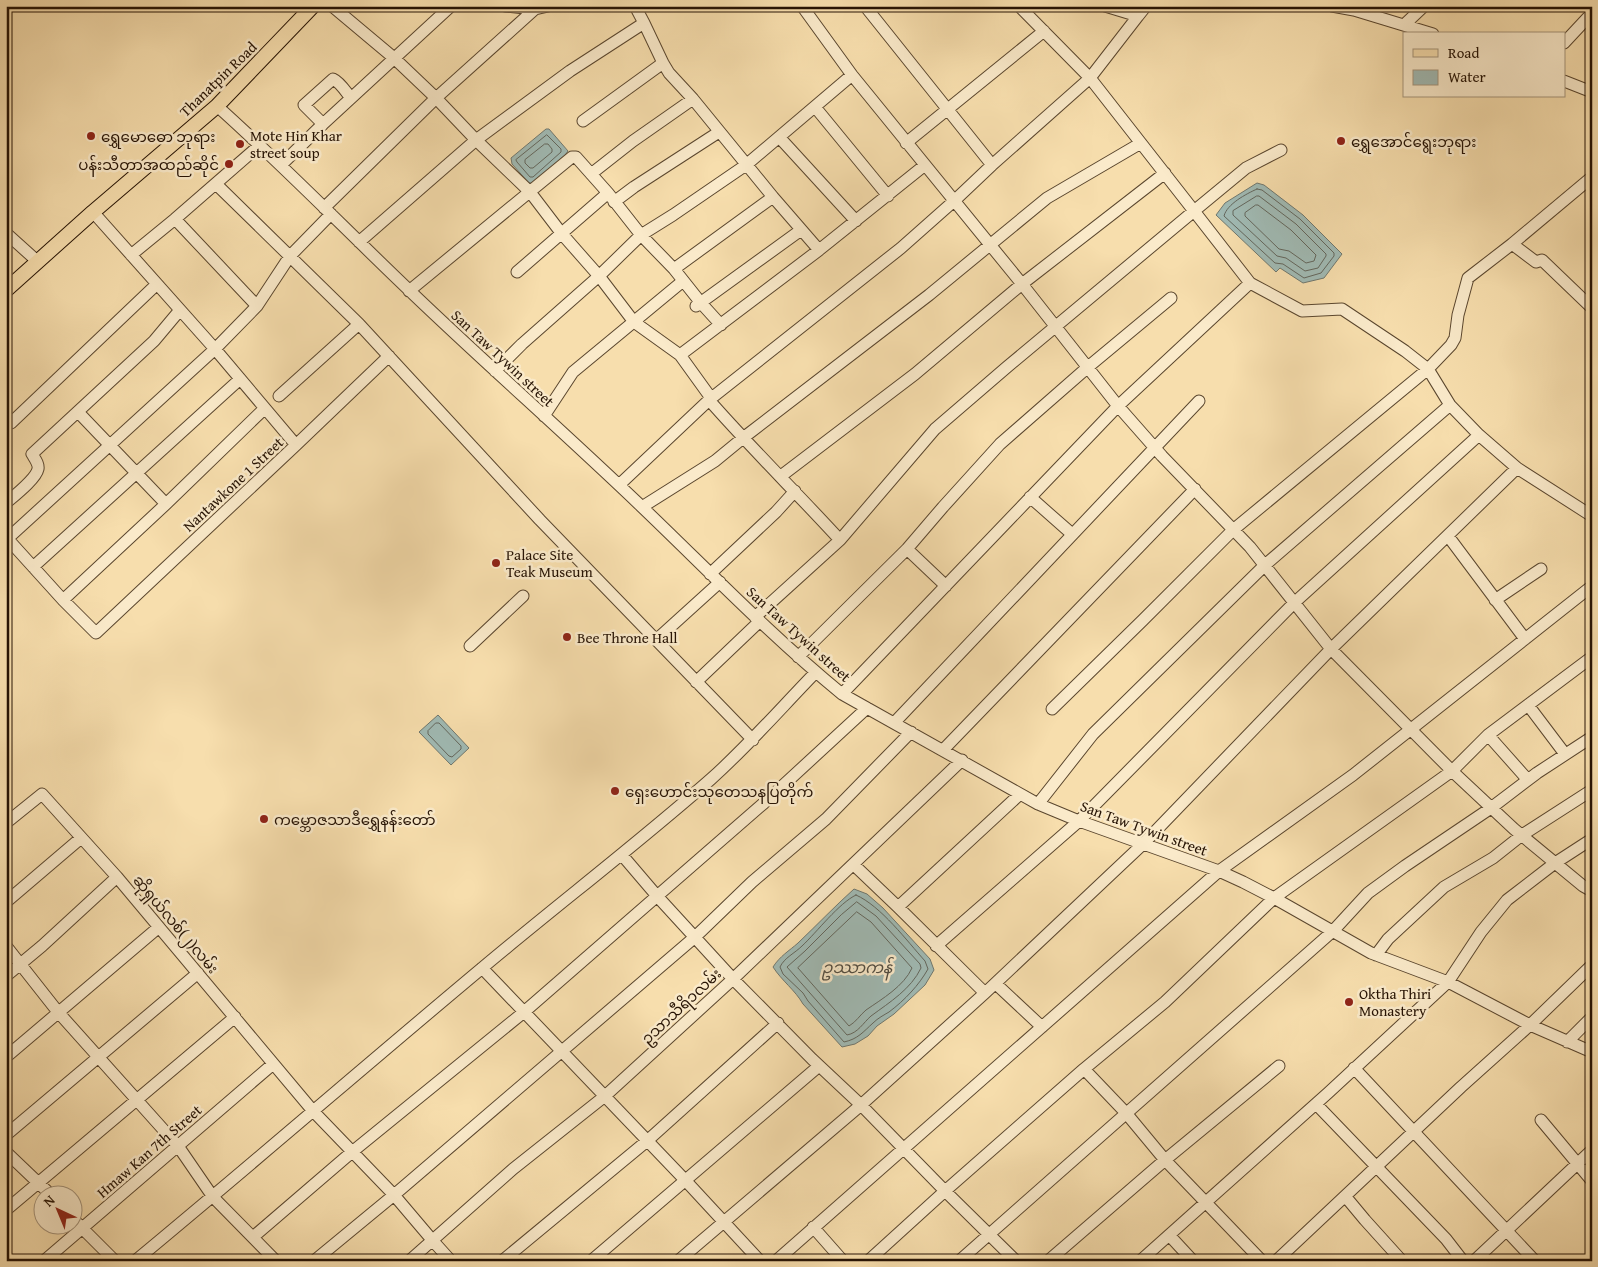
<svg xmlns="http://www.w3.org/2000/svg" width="1598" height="1267" font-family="'Gentium Book Plus','Noto Sans Myanmar',serif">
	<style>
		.water { fill: #a0bab4; stroke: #6f776e }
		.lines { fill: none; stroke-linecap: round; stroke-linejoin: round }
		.shore { stroke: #63665c; stroke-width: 1 }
		.minor-casing { stroke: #5a462e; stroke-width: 13 }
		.major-casing { stroke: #261304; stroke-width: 16 }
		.minor { stroke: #faeaca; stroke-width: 11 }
		.major { stroke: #f7dead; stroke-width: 14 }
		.poi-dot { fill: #8f2418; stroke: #faeaca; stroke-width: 2 }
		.labels { text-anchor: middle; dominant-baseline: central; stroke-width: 5; stroke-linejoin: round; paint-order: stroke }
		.street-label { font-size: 15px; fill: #261304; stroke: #faeaca }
		.poi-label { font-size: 15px; fill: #261304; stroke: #faeaca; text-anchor: start }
		.water-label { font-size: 16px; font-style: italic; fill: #514d42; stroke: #faeaca }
	</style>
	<rect width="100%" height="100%" fill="#f7dead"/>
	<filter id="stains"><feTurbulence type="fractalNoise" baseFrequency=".004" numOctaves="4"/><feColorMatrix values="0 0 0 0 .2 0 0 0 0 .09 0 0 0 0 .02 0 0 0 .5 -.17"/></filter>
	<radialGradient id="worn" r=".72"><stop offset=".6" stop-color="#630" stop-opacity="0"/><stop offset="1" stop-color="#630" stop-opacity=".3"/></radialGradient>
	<path class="water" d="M546,129h3l19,22 -3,4 -32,28h-4l-17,-19 -1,-6z
		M1257,183l7,2 39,30 39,39 -18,24 -21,5 -23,-15 -4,4 -60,-57 9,-12z
		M438,715l31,33 -18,17 -32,-33z
		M854,889l13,5 16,14 47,51 4,11 -9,15 -31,29 -17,12 -9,10 -13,8 -13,3 -39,-43c-8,-14 -21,-23 -30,-37 7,-11 16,-16 25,-24 19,-18 37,-37 56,-54z"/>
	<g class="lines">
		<path class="shore" d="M547,135l14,14v3l-28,25h-3l-13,-15 -1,-2z
			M545,144h3l4,5v3l-19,16h-3l-5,-5v-3z
			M1257,189l5,1 38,29 34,34v3l-13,17 -17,5 -21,-14 -8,-1 -51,-47c3,-12 22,-22 33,-27z
			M1257,196h2l37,28 30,30v2l-8,12 -13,3 -19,-13 -9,-2 -44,-41v-4z
			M1256,205h2l33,25 25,25 -2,6 -8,2 -17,-12 -10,-2 -34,-33v-3z
			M436,723h3l22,23v3l-9,8 -3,-1 -21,-22v-3z
			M856,895c25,11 51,46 69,66l3,8c-9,16 -23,31 -39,43 -5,3 -11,6 -16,11 -10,9 -15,16 -29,19l-36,-41 -5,-8 -20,-19 -3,-7c4,-9 15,-14 22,-21 15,-14 37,-43 54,-51z
			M857,902l19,14 44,48 1,4c-10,21 -31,34 -50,48 -8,7 -13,17 -24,19l-60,-68 18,-16 36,-36z
			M857,912l14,10 41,46c-8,18 -30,31 -46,42 -6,5 -10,12 -17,16l-51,-58z"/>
		<defs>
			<path id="minor" d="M332,6l62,52 42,40 40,42 54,52 32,42 37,42 35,46 46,33 31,43
				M505,6l30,3 13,-3
				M802,6l50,69 170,209 96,122 44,50 88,91 81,102 121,122 62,58 69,57 9,5
				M865,6l127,159
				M1019,6l71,72 104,133 52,-43 35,-18
				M1105,6l33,10 8,-10
				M1332,6l22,4 79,24
				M644,23l19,40 6,10 24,26 80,98 46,53
				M1404,25l20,-19
				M1564,43l28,-30
				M1564,81l28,11
				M217,106c67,60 129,124 193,185 76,73 155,142 231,215 66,63 130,130 201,188l196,110 41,17 140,50 24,11 31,16 97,55 77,29 82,43 62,27
				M815,107l73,89
				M583,121l80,-58
				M323,124l-19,-19 29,-26c7,3 13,13 18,19
				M779,137l77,84
				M906,143l138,-112
				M281,165l42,-41 128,-118
				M591,174l42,-33 60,-42
				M216,184l143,140 181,196 213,220
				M614,202l20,-15 85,-55
				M324,208l112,-110 99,-89
				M93,212l122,137 81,96
				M175,219l82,87
				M6,233l31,28
				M359,242l117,-102 94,-69 74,-48 -9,-17
				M1512,244l24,18 6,-2 50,48
				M131,255l44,-36 85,-74
				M517,272l91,-79
				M409,291l163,-134h4l32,36 33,42 33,34
				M696,306l105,-76
				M721,325l-20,-22 -27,-34 99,-72
				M680,355l139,-105 106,-85
				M495,371l27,-27 77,-68 42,-41 32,-20 73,-50 106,-90
				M279,396l80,-72
				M709,400c42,48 88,93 131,140
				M78,412l88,92
				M544,416l29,-44 110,-91
				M11,423l146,-139
				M781,476l134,-102 107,-90 143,-111
				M619,485l90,-85 192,-152 53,-47 38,-36 98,-87 48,-62
				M1030,497l42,37
				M6,503c8,-7 30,-24 32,-34 1,-5 -3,-10 -6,-15l122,-113 26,-31
				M642,507l73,-46 28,-23 186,-143 118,-97 94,-55
				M1448,536l77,103
				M6,537l57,63 33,33 200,-188 93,-89
				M6,540l209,-191 42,-43 33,-50 41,-42
				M907,549l39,37
				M33,567l206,-187
				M710,574l66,-62 19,-21
				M63,600l103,-96 98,-95
				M1495,600l46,-31
				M755,617l85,-77 95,-111 72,-62 187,-156 56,72 52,28 40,-2 63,42 23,18 22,36 29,30 38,33 75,48
				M656,640l64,-58
				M470,646l53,-50
				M798,657l109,-108 36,-42 57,-63 88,-77 83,-69
				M696,682l64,-61
				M842,694l276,-288 132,-123
				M1528,705l37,49
				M1052,709l91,-89 90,-90 195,-161 23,-24 4,-7 3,-23 10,-37 44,-34 80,-67
				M894,723l305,-322
				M1488,735l40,45
				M943,750l252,-261
				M1038,804l55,-70 172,-169 185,-160
				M6,823l36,-29 75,83 196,234 81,84 39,46 18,20
				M622,855l35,41 76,83 79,80 49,46 84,86 71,70
				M854,865l44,42 87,86
				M6,902l75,-64
				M898,907l121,-112
				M6,946l52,66 120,134 35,51 63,64
				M936,946l143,-125 215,-218 185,-168
				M1376,955l12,-16 56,-52 49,-29 29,-23 70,-45
				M482,968l203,212 75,81
				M6,976l36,-30 75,-69
				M996,984l46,43
				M1567,1042l25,-25
				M6,1057l153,-130
				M1354,1068l181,193
				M1084,1069l42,44 39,47 97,101
				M1316,1104l130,135 17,22
				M1541,1120l51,61
				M6,1135l192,-162
				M6,1152l44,42
				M1345,1196l20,24 37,41
				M6,1210l229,-193
				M72,1218l43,43
				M813,1227l30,34
				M1169,1235l24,26
				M253,1237l99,-85 172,-140 240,-209 103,-95
				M44,1261l229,-197
				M135,1261c116,-96 230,-195 346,-292 76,-64 155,-124 230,-190 37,-33 70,-71 104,-106
				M314,1261l80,-66 301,-258 57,-55 74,-63 85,-87
				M409,1261l104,-92 92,-73 128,-117 229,-219
				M502,1261l145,-120 131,-118
				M591,1261l228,-195
				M678,1261l183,-156 124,-112 159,-150 187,-194 186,-181
				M776,1261l443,-390 134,-96 239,-189
				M868,1261l77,-70 139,-122 81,-67 109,-104 178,-127 36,-36 104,-78
				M959,1261l374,-330 35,-38 37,-27 86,-58 46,-35 55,-36
				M1048,1261l117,-101 114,-94
				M1140,1261l188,-168 120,-111 33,-50 26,-32 48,-37 37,-24
				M1276,1261l185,-174 69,-62 62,-60
				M1474,1261l118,-111"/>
			<path id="major" d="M6,290l87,-78 124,-106 96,-100"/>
		</defs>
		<use href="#minor" class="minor-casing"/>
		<use href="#major" class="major-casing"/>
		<use href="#minor" class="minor"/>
		<use href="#major" class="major"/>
	</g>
	<g class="poi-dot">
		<circle cx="91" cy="136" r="5"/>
		<circle cx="1341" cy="141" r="5"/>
		<circle cx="240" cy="144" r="5"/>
		<circle cx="229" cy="164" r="5"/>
		<circle cx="496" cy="563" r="5"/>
		<circle cx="567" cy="637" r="5"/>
		<circle cx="615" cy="791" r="5"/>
		<circle cx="264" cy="819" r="5"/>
		<circle cx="1349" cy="1002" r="5"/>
	</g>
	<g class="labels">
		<g class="street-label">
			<text transform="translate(218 79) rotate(-44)">Thanatpin Road</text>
			<text transform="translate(503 358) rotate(43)">San Taw Tywin street</text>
			<text transform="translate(233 484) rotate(-43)">Nantawkone 1 Street</text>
			<text transform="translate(799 634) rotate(42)">San Taw Tywin street</text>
			<text transform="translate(1144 828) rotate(20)">San Taw Tywin street</text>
			<text transform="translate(176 924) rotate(50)">ဆိုရှယ်လစ်(၂)လမ်း</text>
			<text transform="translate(681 1006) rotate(-43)">ဥသာသီရိ၁လမ်း</text>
			<text transform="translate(149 1151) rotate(-41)">Hmaw Kan 7th Street</text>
		</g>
		<g class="poi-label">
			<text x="250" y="135">Mote Hin Khar<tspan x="250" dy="17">street soup</tspan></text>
			<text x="101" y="136">ရွှေမောဓော ဘုရား</text>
			<text x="1351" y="141">ရွှေအောင်ရွေးဘုရား</text>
			<text x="219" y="164" text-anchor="end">ပန်းသီတာအထည်ဆိုင်</text>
			<text x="506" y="554">Palace Site<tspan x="506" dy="17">Teak Museum</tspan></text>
			<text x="577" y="637">Bee Throne Hall</text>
			<text x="625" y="791">ရှေးဟောင်းသုတေသနပြတိုက်</text>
			<text x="274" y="819">ကမ္ဘောဇသာဒီရွှေနန်းတော်</text>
			<text x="1359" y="993">Oktha Thiri<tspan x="1359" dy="17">Monastery</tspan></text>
		</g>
		<g class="water-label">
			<text x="857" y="967">ဥဿာကန်</text>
		</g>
	</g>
	<rect width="1598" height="1267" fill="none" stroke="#f7dead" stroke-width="25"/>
	<rect x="8" y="8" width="1583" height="1252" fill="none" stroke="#261304" stroke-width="2.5"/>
	<rect x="12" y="12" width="1573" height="1242" fill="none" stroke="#261304"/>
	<rect x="1403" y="32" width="162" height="65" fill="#faeaca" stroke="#a5947b"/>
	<rect x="1413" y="49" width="25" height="8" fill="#f7dead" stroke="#a5947b"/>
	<text x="1448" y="58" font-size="15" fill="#261304">Road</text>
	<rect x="1413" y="70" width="25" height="15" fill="#a0bab4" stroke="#a5947b"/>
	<text x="1448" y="82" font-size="15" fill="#261304">Water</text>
	<g transform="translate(58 1210) rotate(316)"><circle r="24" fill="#faeaca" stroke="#a5947b"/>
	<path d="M0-4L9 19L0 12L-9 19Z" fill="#8f2418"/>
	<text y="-8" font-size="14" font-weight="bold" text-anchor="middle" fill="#261304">N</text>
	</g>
	<rect width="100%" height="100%" filter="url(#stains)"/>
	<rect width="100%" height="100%" fill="url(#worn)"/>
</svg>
